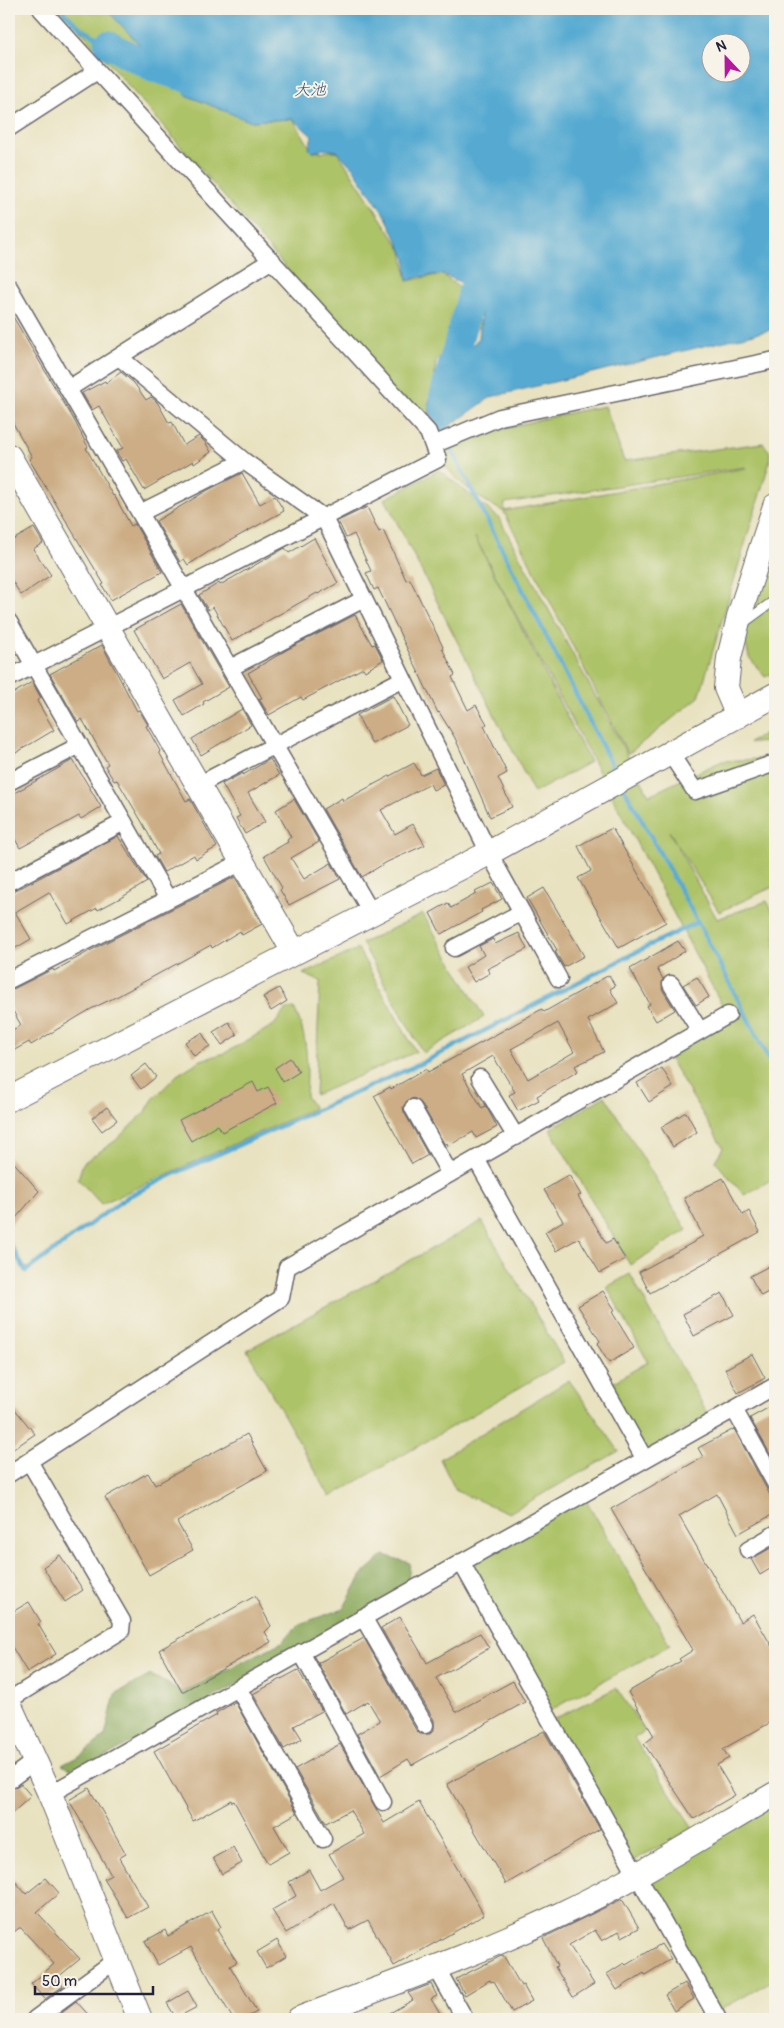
<svg xmlns="http://www.w3.org/2000/svg" width="784" height="2028" font-family="Pangolin,'Klee One',sans-serif">
	<style>
		.green { fill: #adc367; stroke: #687251; fill-rule: evenodd }
		.forest { fill: #8aa95c; stroke: #56664c }
		.water { fill: #56aad2; stroke: #3c6686; fill-rule: evenodd }
		.lines { fill: none; stroke-linecap: round; stroke-linejoin: round }
		.stream { stroke: #56aad2; stroke-width: 4.5 }
		.river { stroke: #56aad2; stroke-width: 28 }
		.building { fill: #ccad85; fill-rule: evenodd }
		.lane-casing { stroke: #67656a; stroke-width: 11 }
		.street-casing { stroke: #67656a; stroke-width: 19 }
		.secondary-casing { stroke: #67656a; stroke-width: 26 }
		.lane { stroke: #fff; stroke-width: 9 }
		.street { stroke: #fff; stroke-width: 16 }
		.secondary { stroke: #fff; stroke-width: 24 }
		.labels { text-anchor: middle; dominant-baseline: central; stroke-width: 4; stroke-linejoin: round; paint-order: stroke }
		.water-label { font-size: 16px; font-style: italic; fill: #375877; stroke: #f7f3e8 }
	</style>
	<rect width="100%" height="100%" fill="#f7f3e8"/>
	<filter id="ink" filterUnits="userSpaceOnUse"><feTurbulence type="fractalNoise" baseFrequency=".02" numOctaves="2"/><feDisplacementMap in="SourceGraphic" scale="10" xChannelSelector="R" yChannelSelector="G"/><feConvolveMatrix kernelMatrix="1 2 1 2 8 2 1 2 1" color-interpolation-filters="sRGB"/></filter>
	<filter id="wash" filterUnits="userSpaceOnUse"><feTurbulence type="fractalNoise" baseFrequency=".0096" numOctaves="4" result="noise"/><feDisplacementMap in="SourceGraphic" scale="20" xChannelSelector="R" yChannelSelector="G"/><feGaussianBlur stdDeviation="1.12" result="paint"/><feColorMatrix in="noise" values="0 0 0 0 0 0 0 0 0 0 0 0 0 0 0 0 0 1.4 0 .05"/><feComposite in="paint" operator="in"/></filter>
	<g filter="url(#wash)">
		<rect width="100%" height="100%" fill="#e8e2c0"/>
		<path class="green" d="M62,9h50l137,112 44,-2 20,33 24,-1 65,100 5,30 35,-7 29,23 9,29 -44,35 -8,71z
			M605,406l19,55 139,-18 7,9 -1,12 -70,233 -71,57 -124,-242c-29,-16 -50,-31 -68,-59 53,-22 112,-37 169,-47zM745,467l1,1 -242,43 1,-8z
			M439,470l60,48 150,277 73,-34 53,-3v128l-56,26 -50,-81 48,88 50,-18 8,15v279l-4,-15 -27,15 -29,-34 8,-13 -58,-97 66,-29 -256,-485 115,225 -56,31 -149,-294z
			M775,555v117l-10,5 -16,-20 -5,-21z
			M775,727v15l-26,1z
			M423,914l61,103 -61,36 -61,-110z
			M358,949l58,103 -101,43 5,-114 -17,-7z
			M294,1008c14,27 14,58 12,88l8,12 -213,96 -23,-25 5,-16 32,-22 31,-30 7,-12 24,-24 24,-15 24,-7 49,-28 12,-16z
			M605,1096l82,134 -57,35 -80,-136z
			M482,1221l82,141 -234,135 -83,-147z
			M630,1274l78,141 -63,37 -40,-65 43,-25 -41,-75z
			M569,1380l50,71 -110,62 -53,-22 -16,-32z
			M582,1493l88,152 -125,68 -84,-151z
			M616,1688l29,43 -11,7 59,90 -64,35 -79,-142z
			M775,1794v185l-60,34 -73,-141z"/>
		<path class="forest" d="M384,1555l26,8 -3,29 -330,180 -15,-7 19,-10 24,-19 10,-42 36,-19 32,17 99,-50 17,-18 44,-15 19,-34z"/>
		<path class="water" d="M106,9h669v320l-284,68 -53,37 -10,-28 8,-33 25,-16 18,-19 2,-26 -16,-28 -23,-10 -24,3 -11,4 -1,-22 -20,-42 -33,-49 -16,-17 -13,-2 -11,3 -4,-3 3,-13 -19,-17 -44,2 -61,-25zM712,42h30v30h-30z"/>
		<g class="lines">
			<path class="stream" d="M60,9l21,19 27,16
				M448,443l169,332
				M623,786l75,136 77,149
				M9,1243l17,28 101,-74 49,-24 248,-111 228,-118 46,-22"/>
			<path class="river" d="M108,44l48,25 45,14
				M443,397l38,-137"/>
		</g>
		<g id="blocks">
			<path class="building" d="M9,310l65,110 14,27 -2,1 27,48 1,-1 17,31 4,-2 27,48 -51,28 -9,-15 2,-1 -75,-125 3,-2 -23,-41z
				M121,372l13,11 12,17 5,-3 6,5 12,21 3,-1 12,23 15,-9 6,6 6,10 -17,12 -1,-3 -49,29 -18,-31 -4,2 -6,-10 7,-3 -24,-42 -7,4 -10,-17 23,-12 1,2z
				M242,473l18,31 15,-8 9,15 -71,39v-1l-25,16 -4,-6 -4,3 -24,-41 52,-31z
				M367,507l12,25 4,-2 23,50 4,-1 33,68 -1,1 13,27 -3,2 16,33 8,-5 11,19 -3,2 23,47 -9,5 14,29 -22,10 -35,-79 -16,-26 -1,1 -60,-125 -4,2 -8,-17 5,-2 -17,-37 -8,4 -8,-17z
				M34,528l9,15 -10,6 18,26 -30,20 -12,-19v-34z
				M314,538l24,45 -20,11 -1,-1 -85,48 -19,-34 -5,3 -9,-15 20,-12 1,2 65,-37 4,5z
				M181,604l48,83 -26,15 1,2 -20,12 -9,-16 27,-16 -12,-21 -28,16 -28,-49z
				M355,615l17,30 3,-1 8,16 -18,11 -2,-3 -60,32 -2,-3 -32,18 -10,-16 3,-1 -14,-25 40,-24z
				M102,645l35,66 2,-1 9,15 -2,1 14,25 -1,1 27,49 4,-2 27,48 -21,12 -2,-4 -30,17 -9,-16 4,-2 -17,-32 -25,-42 -3,1 -9,-15 3,-2 -26,-45 -4,3 -28,-48z
				M32,682l9,16 -4,3 17,29 -45,27v-61z
				M393,696l15,29 -36,19 -15,-29z
				M242,709l9,16 -50,30 -9,-16z
				M270,759l9,16 -31,18 17,29 -20,12 -9,-16 4,-2 -18,-32 21,-11v2z
				M73,760l28,47 -20,12 -2,-3 -59,32 -11,-20v-32z
				M414,763l7,12 15,-7 8,17 -11,5 -3,-6 -49,26 14,24 18,-10 12,21 -38,17 -25,15 -39,-68 19,-11 1,3z
				M294,799l25,43 -28,16 13,21 27,-16 9,16 -51,26 -9,-15 2,-2 -18,-32 24,-14 -1,-2 4,-3 -15,-27z
				M612,828l54,94 -47,26 -41,-70 13,-7 -13,-25z
				M118,836l29,46 -23,14 -26,14 -1,-2 -29,16 -19,-32 -34,20 16,27 -22,13v-58z
				M235,877l27,47 -20,11 -2,-4 -28,17 -1,-3 -93,51 -27,13 -60,36 -2,-3 -20,11v-21l12,-7 -12,-21v-13l44,-22 1,2 41,-23z
				M493,883l9,16 -21,11 1,2 -41,22 -11,-21 18,-10 3,5 25,-14 -1,-2z
				M544,888l40,68 -20,11 -9,-16 2,-1 -30,-52z
				M519,933l8,16 -40,20 3,4 -16,9 -9,-15 19,-12 -5,-9 14,-7 2,5z
				M678,941l7,10 -28,18 6,10 -1,10 13,21 -19,11 -9,-15 3,-2 -20,-35z
				M609,975l6,11 -5,3 8,14 -30,17 16,32 -29,14 3,5 -41,25 2,4 -21,11 -9,-16 6,-3 -22,-36 -31,18 20,34 4,-2 11,21 -21,11 -3,-6 -25,14 -1,-3 -2,2 -24,-42 -7,-5 -6,2 -5,7 1,5 24,43 -16,9 -38,-68 16,-9 1,2 35,-20 2,3 114,-63 2,3zM558,1023l16,29 -46,27 -17,-30z
				M697,977l12,20 -13,8 -13,-20z
				M279,988l8,13 -16,10 -8,-14z
				M229,1022l8,13 -15,10 -9,-13z
				M202,1033l8,13 -16,10 -9,-14z
				M290,1058l9,14 -16,10 -8,-14z
				M146,1064l10,13 -15,12 -10,-13z
				M662,1068l11,19 -24,15 -12,-19z
				M253,1082l5,10 10,-5 9,16 -55,29 -4,-7 -27,16 -12,-21z
				M107,1107l10,13 -15,11 -10,-13z
				M686,1112l11,20 -24,15 -12,-20z
				M9,1157l30,34 -30,35z
				M569,1175l12,20 -3,1 28,47 7,-4 12,20 -25,14 -21,-35 -23,13 -11,-19 18,-11 -19,-31z
				M723,1178l20,37 6,-4 11,21 -110,61 -11,-21 55,-30v-1l9,-5 -19,-38z
				M775,1263v25l-14,8 -11,-20z
				M603,1291l12,19 -3,2 22,36 -25,15 -12,-19 3,-3 -22,-35z
				M722,1293l12,22 -40,21 -11,-22z
				M752,1354l13,24 -27,15 -13,-24z
				M9,1402l26,32 -26,18z
				M775,1404v59l-25,-45z
				M734,1429l36,66 5,-2v20l-37,21 -21,-40 -38,22 61,106 13,-8 22,38v68l-52,29 6,9 -12,7 18,30 -41,24 -50,-75 10,-8 -26,-44 53,-31 -2,-2 14,-9 -82,-141 92,-52 -5,-9z
				M247,1434l20,37 -90,51 16,28 -44,25 -44,-78 43,-24 7,12z
				M771,1548l4,6v12l-15,9 -9,-16z
				M60,1555l23,35 -18,12 -22,-35z
				M255,1596l16,30 -6,6 6,10 -89,50 -23,-42z
				M29,1602l12,20 -3,2 18,30 -29,18 -18,-30v-28z
				M400,1617l27,46 53,-30 9,15 -53,30 20,34 57,-31 12,21 -113,63 -4,-6 -28,17 -23,-42 23,-13 -12,-20 -22,13 -28,-51 46,-25 52,92 4,4h10l4,-4v-10l-53,-92z
				M298,1670l24,41 -28,15 8,13 -18,10 -31,-55z
				M235,1702l62,111 -23,13 15,26 -21,12 -34,-63 -2,1 -1,-2 -38,21 -39,-70 63,-36 -1,-2z
				M544,1731l56,98 -94,55 -59,-100z
				M340,1744l44,79 35,-21 65,113 -90,51 -26,-46 -19,10 -15,-27 -48,30 -14,-23 24,-14 -7,-14 20,-12 11,20 23,-13 -14,-23 35,-20 -14,-24 -24,13 -31,-54z
				M21,1784l10,12 -22,20v-26z
				M89,1788l37,66 -7,4 29,49 -20,11 -24,-39 7,-4 -42,-75z
				M233,1847l9,16 -20,11 -9,-16z
				M9,1874l17,20 20,-16 13,15 -22,19 43,47 -23,19 6,8 -18,13 -14,-15 23,-20 -33,-36h-2l-10,8z
				M622,1899l17,29 -17,9 -3,-6 -17,10 -7,-11 -26,15 25,39 -21,13 -18,-30 2,-1 -14,-28z
				M212,1911l9,16 -4,3 20,32 -7,4 27,46 -14,7h-10l-42,-72 -33,18 -13,-24 20,-11 3,6z
				M277,1940l9,16 -20,12 -9,-16z
				M661,1944l10,15 -26,16 -1,-2 -27,17 -10,-16 17,-11 2,2z
				M503,1955l18,31 2,-1 9,16 -20,11 -18,-31 -3,1 -1,-2 -25,15 -9,-16z
				M685,1983l9,16 -20,12 -9,-16z
				M431,1984l6,12 -6,3 12,20h-64l34,-19 -5,-7z
				M188,1991l9,16 -21,11 -9,-15z
				M76,2001l16,18h-30l-4,-4z"/>
		</g>
	</g>
	<g filter="url(#ink)">
		<use href="#blocks" fill-opacity="0" stroke="#67656a" stroke-width="1"/>
		<g class="lines">
			<defs>
				<path id="lane" d="M742,624l33,-24"/>
				<path id="street" d="M9,128l88,-57
					M9,287l362,625
					M119,357l125,104 80,57 165,335 70,126
					M68,389l204,-129
					M433,445l67,-28 275,-57
					M140,513l104,-52
					M9,622l159,277
					M230,668l134,-69
					M9,678l429,-219 -10,-27 -387,-423
					M670,753l25,38 80,-28
					M9,782l71,-37
					M198,785l205,-106
					M9,882l115,-60
					M454,948l68,-36
					M9,980l233,-118
					M671,984l29,47
					M480,1078l36,59
					M413,1108l37,66
					M476,1159l168,299
					M734,1409l41,74
					M9,1474l272,-176 6,-31 441,-252
					M748,1550l27,-16
					M461,1562l257,457
					M363,1617l62,108
					M301,1652l82,150
					M238,1688l85,151
					M9,1700l112,-69 1,-10 -93,-160
					M9,1780l27,-20
					M50,1794l725,-408
					M436,1967l29,52
					M35,2019l81,-59"/>
				<path id="secondary" d="M9,456l285,496
					M738,716l-12,-28 3,-30 11,-45 35,-107
					M9,1099l480,-246 286,-158
					M9,1704l41,90 90,225
					M299,2019c86,-33 174,-63 258,-103 75,-35 146,-80 218,-122"/>
			</defs>
			<use href="#lane" class="lane-casing"/>
			<use href="#street" class="street-casing"/>
			<use href="#secondary" class="secondary-casing"/>
			<use href="#lane" class="lane"/>
			<use href="#street" class="street"/>
			<use href="#secondary" class="secondary"/>
		</g>
	</g>
	<g class="labels">
		<g class="water-label">
			<text transform="translate(310 90) rotate(-1)">大池</text>
		</g>
	</g>
	<rect width="784" height="2028" fill="none" stroke="#f7f3e8" stroke-width="30"/>
	<g transform="translate(726 58) rotate(338)"><circle r="24" fill="#f7f3e8" stroke="#a29fa3"/>
	<path d="M0-4L9 19L0 12L-9 19Z" fill="#b5179e"/>
	<text y="-8" font-size="14" font-weight="bold" text-anchor="middle" fill="#22223b">N</text>
	</g>
	<path d="M35 1986v8h118v-8" fill="none" stroke="#22223b" stroke-width="2.5"/>
	<text x="42" y="1986" font-size="15" fill="#22223b" stroke="#f7f3e8" stroke-width="4" paint-order="stroke">50 m</text>
</svg>
